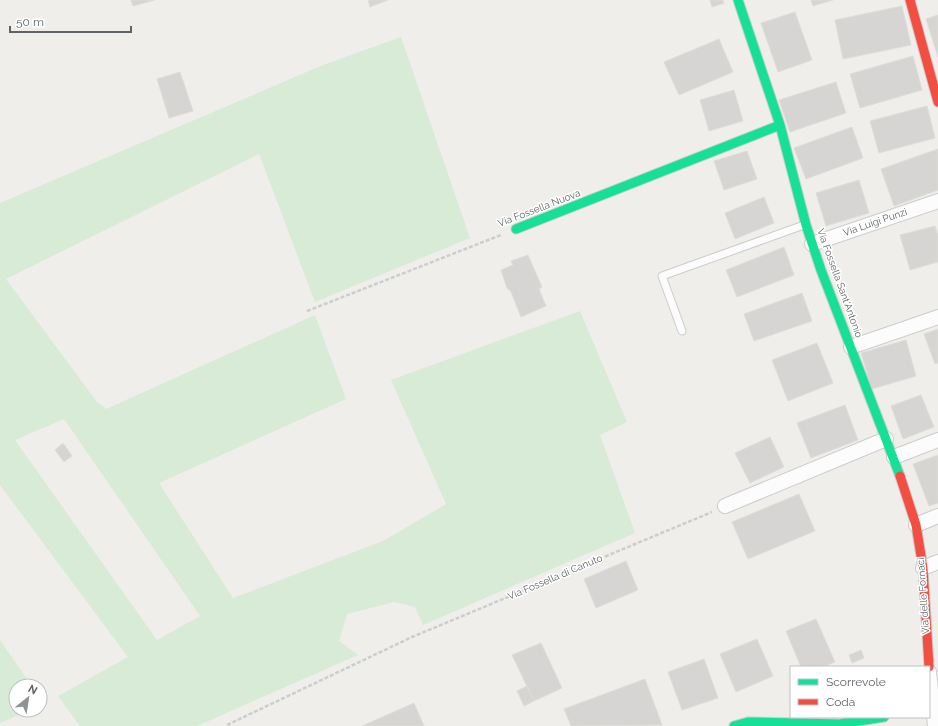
<svg xmlns="http://www.w3.org/2000/svg" width="938" height="726" font-family="Raleway,sans-serif">
	<style>
		.green { fill: #d8ebd6; fill-rule: evenodd }
		.building { fill: #d6d5d3; stroke: #deddd9 }
		.lines { fill: none; stroke-linecap: round; stroke-linejoin: round }
		.lane-casing { stroke: #cbcccc; stroke-width: 9 }
		.street-casing { stroke: #cbcccc; stroke-width: 16 }
		.fast-casing { stroke: #cacacb; stroke-width: 11 }
		.jam-casing { stroke: #cacacb; stroke-width: 11 }
		.path { stroke: #cacfcc; stroke-width: 2.5; stroke-dasharray: 4 2; stroke-linecap: butt }
		.lane { stroke: #fdfcfc; stroke-width: 7 }
		.street { stroke: #fdfcfc; stroke-width: 14 }
		.fast { stroke: #16e098; stroke-width: 9 }
		.jam { stroke: #f24e42; stroke-width: 9 }
		.labels { text-anchor: middle; dominant-baseline: central; stroke-width: 3; stroke-linejoin: round; paint-order: stroke }
		.street-label { font-size: 10px; fill: #5f6368; stroke: #fff }
	</style>
	<rect width="100%" height="100%" fill="#efeeea"/>
	<path class="green" d="M401,37l69,201 -155,64 -56,-148 -253,125 91,123 9,7 209,-94 31,84 -187,84 74,115 150,-57 63,-37 -55,-124 189,-69 47,111 -27,13 35,98 -212,92 -8,-18 -21,-5 -47,12 -8,27 19,14 -161,71h-117l-22,-30 70,-39 -128,-172v-282l323,-138zM64,419l136,197 -43,24 -142,-200z
		M0,640l32,46h-16v24h14l-30,13z"/>
	<path class="building" d="M131,0h24l-22,6z
		M368,0h20l-18,7z
		M710,0h13l1,3 -12,4z
		M811,0h22l-20,6z
		M902,6l9,39 -68,14 -8,-39z
		M795,12l17,48 -34,12 -17,-49z
		M938,15v42l-12,-38z
		M719,39l14,33 -54,23 -15,-33z
		M913,56l9,34 -62,18 -10,-34z
		M180,72l13,39 -24,7 -12,-39z
		M836,82l10,31 -56,19 -11,-32z
		M734,90l9,31 -34,10 -9,-31z
		M927,106l8,32 -56,15 -9,-32z
		M852,127l11,31 -57,21 -12,-31z
		M938,149v41l-44,16 -13,-37z
		M747,151l10,28 -33,11 -10,-29z
		M859,180l10,33 -43,13 -10,-33z
		M764,197l10,26 -39,16 -10,-26z
		M935,226l3,10v26l-28,8 -10,-35z
		M784,247l10,28 -57,22 -11,-27z
		M528,255l14,32 -3,2 7,17 -25,11 -10,-25 -4,-4 -6,-18 12,-5 -2,-4z
		M802,293l10,28 -58,20 -10,-27z
		M938,329v34l-3,1 -11,-30z
		M906,340l10,36 -44,13 -11,-36z
		M817,343l16,40 -45,18 -16,-41z
		M921,395l13,32 -31,12 -12,-33z
		M845,405l13,35 -47,18 -14,-35z
		M770,437l14,30 -34,16 -15,-30z
		M63,443l9,13 -8,6 -9,-12z
		M938,455v48l-9,3 -16,-42z
		M799,494l16,37 -67,28 -16,-37z
		M626,561l12,29 -42,18 -12,-29z
		M816,619l19,43 -12,5h-22l-15,-36z
		M757,639l16,37 -37,16 -16,-38z
		M541,643l21,45 -28,13 -22,-46z
		M861,650l3,8 -12,5 -3,-8z
		M704,659l14,39 -36,12 -14,-38z
		M645,679l17,46 -91,1 -7,-17z
		M527,686l7,15 -10,5 -7,-15z
		M414,703l10,23h-62z"/>
	<g class="lines">
		<defs>
			<path id="lane" d="M682,331l-20,-55 142,-51"/>
			<path id="street" d="M812,244l126,-43
				M851,347l87,-30
				M894,457l44,-17
				M725,506l161,-67
				M916,525l22,-9
				M923,568l15,-6
				M929,672l6,54"/>
			<path id="fast" d="M738,0l42,125 26,100 15,45 79,206
				M516,229l264,-104
				M734,726l14,-4 92,2 44,-7"/>
			<path id="jam" d="M910,0l28,102
				M900,476l16,49 7,43 6,99"/>
		</defs>
		<use href="#lane" class="lane-casing"/>
		<use href="#street" class="street-casing"/>
		<use href="#fast" class="fast-casing"/>
		<use href="#jam" class="jam-casing"/>
		<path class="path" d="M307,311l194,-76
			M227,725l185,-88 300,-125"/>
		<use href="#lane" class="lane"/>
		<use href="#street" class="street"/>
		<use href="#fast" class="fast"/>
		<use href="#jam" class="jam"/>
	</g>
	<g class="labels">
		<g class="street-label">
			<text transform="translate(539 208) rotate(-21)">Via Fossella Nuova</text>
			<text transform="translate(875 222) rotate(-19)">Via Luigi Punzi</text>
			<text transform="translate(840 283) rotate(70)">Via Fossella Sant'Antonio</text>
			<text transform="translate(555 577) rotate(-23)">Via Fossella di Canuto</text>
			<text transform="translate(923 596) rotate(-94)">Via delle Fornaci</text>
		</g>
	</g>
	<rect x="790" y="666" width="140" height="52" fill="#ffffff" stroke="#bfc1c3"/>
	<rect x="798" y="679" width="20" height="6" fill="#16e098" stroke="#bfc1c3"/>
	<text x="826" y="686" font-size="12" fill="#5f6368">Scorrevole</text>
	<rect x="798" y="699" width="20" height="6" fill="#f24e42" stroke="#bfc1c3"/>
	<text x="826" y="706" font-size="12" fill="#5f6368">Coda</text>
	<g transform="translate(28 698) rotate(30)"><circle r="19" fill="#ffffff" stroke="#bfc1c3"/>
	<path d="M0-3L7 15L0 10L-7 15Z" fill="#919496"/>
	<text y="-6" font-size="11" font-weight="bold" text-anchor="middle" fill="#5f6368">N</text>
	</g>
	<path d="M10 26v6h121v-6" fill="none" stroke="#5f6368" stroke-width="2"/>
	<text x="16" y="26" font-size="12" fill="#5f6368" stroke="#ffffff" stroke-width="3" paint-order="stroke">50 m</text>
</svg>
